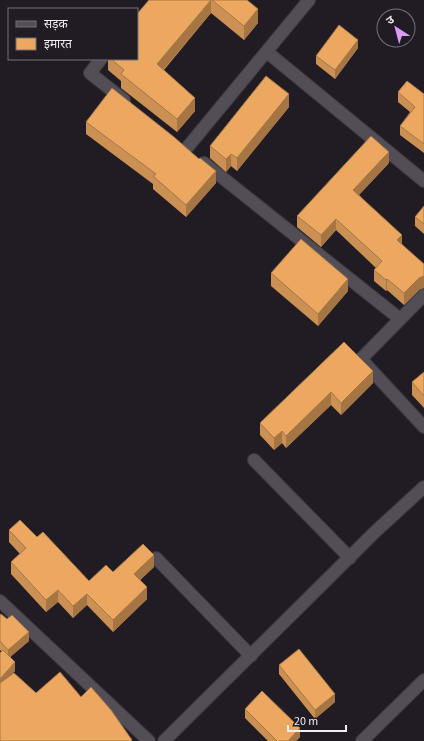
<svg xmlns="http://www.w3.org/2000/svg" width="424" height="741" font-family="'Source Sans 3','Noto Sans Devanagari',sans-serif">
	<style>
		.lines { fill: none; stroke-linecap: round; stroke-linejoin: round }
		.minor-casing { stroke: #3e3940; stroke-width: 14 }
		.minor { stroke: #534d56; stroke-width: 12 }
		.wall { fill: #cb9053 }
		.shaded-wall { fill: #a57644 }
		.building { fill: #eca861; stroke: #a57644 }
	</style>
	<rect width="100%" height="100%" fill="#211c24"/>
	<g class="lines">
		<defs>
			<path id="minor" d="M267,52l157,129
				M101,59l-11,14 34,27
				M186,149l123,-149
				M204,163l196,156
				M424,295l-63,64 63,68
				M254,460l96,98
				M156,558l95,98
				M0,601l149,140
				M164,741l212,-210 48,-44
				M362,741l62,-61"/>
		</defs>
		<use href="#minor" class="minor-casing"/>
		<use href="#minor" class="minor"/>
	</g>
	<path class="wall" d="M149,0h98l11,23 -14,17 -33,-27 -47,57 31,41 -18,21 -56,-44v-7l-13,-11v-11h29z
		M358,48l-23,31 -19,-15v-8z
		M398,92l26,2v59l-24,-18v-9l10,-14 -12,-10z
		M289,107l-52,64 -6,-5 -5,6 -16,-14v-12z
		M86,122l130,61 -30,34 -33,-28v-5l-67,-50z
		M389,163l-30,32 43,49 17,46 -15,15 -17,-15 -1,1 -12,-10v-11l2,-2 -40,-38 -15,17 -24,-20v-11z
		M424,206v28l-9,-8v-9z
		M271,273l77,18 -30,35 -47,-40z
		M344,342l29,41 -32,32 -10,-10 -45,43 -4,-5 -8,7 -14,-15v-12z
		M424,372v36l-12,-13v-13z
		M9,530l28,7 52,44 24,-9 41,-5 -14,13 7,19 -34,33 -26,-27 -14,13 -15,-16 -12,10 -35,-38v-12l9,-8 -11,-12z
		M0,615l29,26 -19,16 5,14 -2,2 23,20 45,4 51,44h-132l2,-89 -2,-2z
		M279,665l56,37 -20,17 -36,-45z
		M245,709l55,28 -4,4h-28l-23,-23z"/>
	<path class="shaded-wall" d="M211,0v13l-54,64v-13z
		M258,9v14l-14,17v-14z
		M358,40v8l-23,31v-9z
		M289,94v13l-52,64v-13z
		M195,98v13l-18,21v-13z
		M389,152v11l-36,38v-11z
		M231,154v12l-5,6v-13z
		M216,171v12l-30,34v-12z
		M336,219v11l-15,17v-12z
		M402,235v11l-5,-6z
		M424,276v12l-5,2 -15,15v-12l15,-15z
		M348,279v12l-30,35v-12z
		M387,279v11l-1,1v-11z
		M373,371v12l-32,32v-12z
		M331,392v13l-45,43v-12z
		M282,431v12l-8,7v-12z
		M154,555v12l-20,19v-12z
		M147,587v12l-34,33v-12z
		M58,590v12l-12,10v-12z
		M87,594v11l-14,13v-12z
		M29,632v9l-21,18v-9z
		M15,662v9l-15,16v-8z
		M335,694v8l-20,17v-9z
		M300,728v9l-4,4h-8z"/>
	<path class="building" d="M149,0h62l-54,64 38,34 -18,21 -56,-45 3,-4 -13,-11h26v-45z
		M212,0h35l11,9 -14,17z
		M339,25l19,15 -23,30 -19,-14z
		M266,76l23,18 -52,64 -6,-4 -5,5 -16,-13z
		M407,81l17,13v50l-24,-18 15,-19 -17,-15z
		M112,88l62,49 25,22 1,-1 16,13 -30,34 -33,-29 3,-2 -70,-52z
		M371,136l18,16 -36,38 49,45 -5,5 27,24v12l-5,2 -15,15 -17,-14 -1,1 -12,-10 8,-9 -46,-42 -15,16 -24,-19z
		M424,206v18l-9,-7z
		M301,239l47,40 -30,35 -47,-41z
		M344,342l29,29 -32,32 -10,-11 -45,44 -4,-5 -8,7 -14,-15z
		M424,372v24l-12,-14z
		M20,520l17,17 6,-5 46,49 17,-16 7,7 30,-28 11,11 -20,19 13,13 -34,33 -26,-26 -14,12 -15,-16 -12,10 -35,-38 15,-14 -17,-18z
		M1,614l6,5 5,-4 17,17 -21,18 -8,-9v-26z
		M299,649l36,45 -20,16 -36,-45z
		M3,650l12,12 -15,17v-26z
		M60,672l21,25 10,-10 20,23 21,30 -1,1h-131v-58l14,-10 22,20z
		M262,691l38,37 -12,13h-11l-32,-32z"/>
	<rect x="8" y="8" width="130" height="52" fill="#211c24" stroke="#747077"/>
	<rect x="16" y="21" width="20" height="6" fill="#534d56" stroke="#747077"/>
	<text x="44" y="28" font-size="12" fill="#f1edf3">सड़क</text>
	<rect x="16" y="38" width="20" height="12" fill="#eca861" stroke="#747077"/>
	<text x="44" y="48" font-size="12" fill="#f1edf3">इमारत</text>
	<g transform="translate(396 28) rotate(324)"><circle r="19" fill="#211c24" stroke="#747077"/>
	<path d="M0-3L7 15L0 10L-7 15Z" fill="#d79bf9"/>
	<text y="-6" font-size="11" font-weight="bold" text-anchor="middle" fill="#f1edf3">उ</text>
	</g>
	<path d="M288 725v6h58v-6" fill="none" stroke="#f1edf3" stroke-width="2"/>
	<text x="294" y="725" font-size="12" fill="#f1edf3" stroke="#211c24" stroke-width="3" paint-order="stroke">20 m</text>
</svg>
